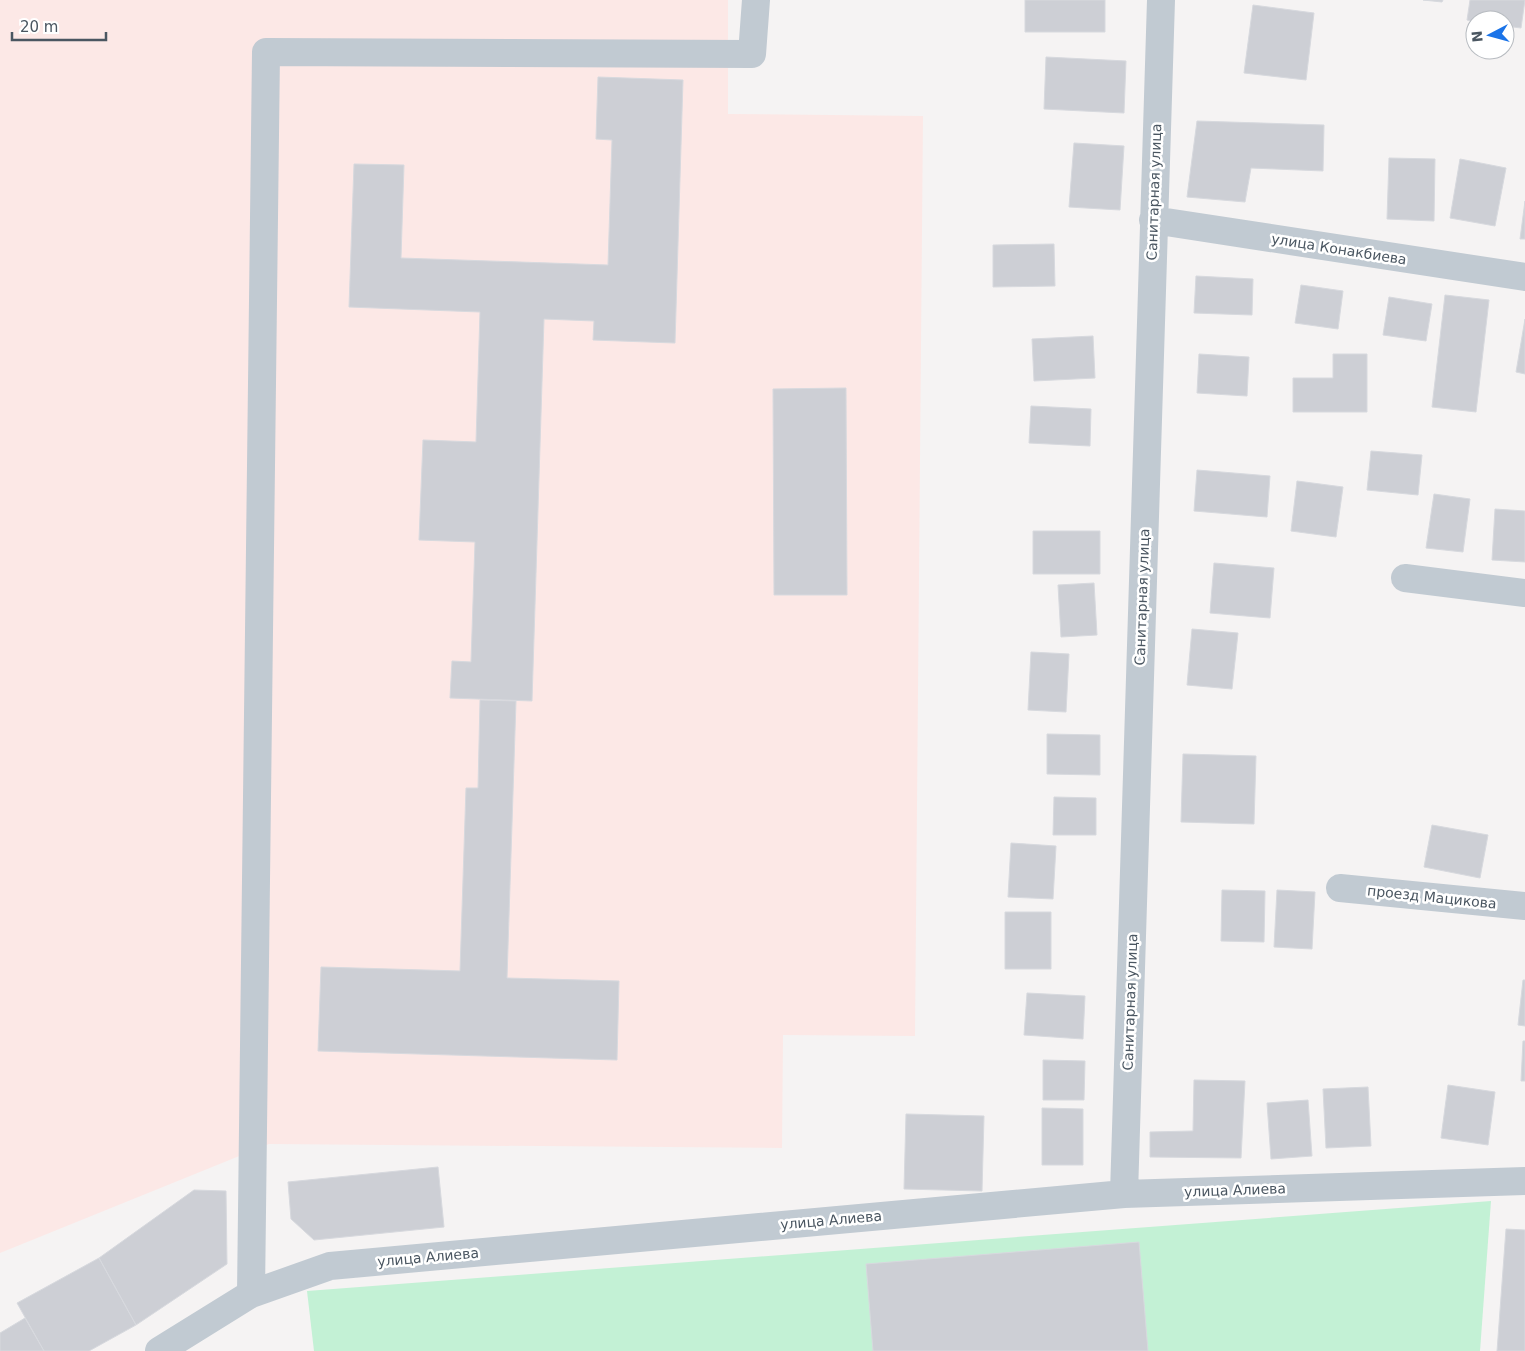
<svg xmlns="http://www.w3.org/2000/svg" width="1525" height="1351" font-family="'DejaVu Sans',sans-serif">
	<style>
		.medical { fill: #fce8e6 }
		.green { fill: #c3f1d5 }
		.building { fill: #cdcfd5; stroke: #d7d9de }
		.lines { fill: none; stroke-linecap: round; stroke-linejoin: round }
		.minor { stroke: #c1cad2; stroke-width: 28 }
		.labels { text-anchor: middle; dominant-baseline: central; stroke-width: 5; stroke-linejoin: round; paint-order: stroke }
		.street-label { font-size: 14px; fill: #4a5661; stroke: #fff }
	</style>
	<rect width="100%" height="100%" fill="#f5f3f3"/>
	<path class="medical" d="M0,0h728v114l195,2 -8,920 -132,-1 -1,113 -513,-4 -269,109z"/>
	<path class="green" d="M1491,1201l-11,150h-1166l-7,-60z"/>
	<path class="building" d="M1025,0h80v32h-80z
		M1423,0h20l-1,2z
		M1470,0h55l-4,28 -16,-2v-6h-30v2l-8,-2z
		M1253,5l61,8 -8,67 -62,-7z
		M1046,57l80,4 -2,52 -80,-4z
		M598,77l85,3 -8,263 -82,-3 1,-19 -50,-2 -12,382 -82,-3 2,-37 19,1 4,-120 -56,-2 4,-100 53,2 4,-130 -131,-5 5,-143 50,1 -3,93 207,7 4,-125 -16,-1z
		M1197,121l127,4 -1,46 -72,-3 -6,34 -58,-5z
		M1074,143l50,3 -4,64 -51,-3z
		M1389,158l46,1 -1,62 -47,-2z
		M1460,159l46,9 -11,58 -45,-8z
		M1525,201v38h-5z
		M1054,244l1,42 -62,1v-42z
		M1196,276l57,3 -1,36 -58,-2z
		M1301,285l42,6 -5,38 -43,-6z
		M1445,295l44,5 -13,112 -44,-5z
		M1389,297l43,7 -6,37 -43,-6z
		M1525,319v55l-9,-2z
		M1093,336l2,42 -61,3 -2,-42z
		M1199,354l50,3 -2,39 -50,-3z
		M1333,354h34v58h-74v-34h40z
		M846,388l1,207h-73l-1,-206z
		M1031,406l60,3 -1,37 -61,-3z
		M1371,451l51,4 -4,40 -51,-5z
		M1197,470l73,6 -3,41 -73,-6z
		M1297,481l46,6 -7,50 -45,-6z
		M1434,494l36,5 -7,53 -37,-4z
		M1495,509l30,2v51l-33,-2z
		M1033,531h67v43h-67z
		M1214,563l60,5 -4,50 -60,-5z
		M1094,583l3,52 -36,2 -3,-52z
		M1192,629l46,4 -6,56 -45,-4z
		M1031,652l38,2 -3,58 -38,-2z
		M480,700l36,1 -9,277 112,3 -2,79 -299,-9 3,-84 139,4 6,-183h12z
		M1047,734l53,1v40l-53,-1z
		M1183,754l73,2 -2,68 -73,-2z
		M1054,797l42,1v37h-43z
		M1432,825l56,10 -8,43 -56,-11z
		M1011,843l45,3 -3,53 -45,-2z
		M1222,890l43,1 -1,51 -43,-1z
		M1277,890l38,2 -3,57 -38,-2z
		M1005,912h46v57h-46z
		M1523,980h2v46l-7,-1z
		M1027,993l58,3 -2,43 -59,-4z
		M1523,1041h2v40h-4z
		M1043,1060l42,1 -1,39h-41z
		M1194,1080l51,1 -4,77 -91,-1v-25l43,-1z
		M1448,1085l47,7 -7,53 -47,-7z
		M1368,1087l3,59 -45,2 -3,-59z
		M1308,1100l4,56 -41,3 -4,-56z
		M1042,1108l41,1v56h-41z
		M906,1114l78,2 -2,75 -78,-2z
		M438,1167l6,60 -130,13 -23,-21 -3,-37z
		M194,1190l32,1 1,73 -91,61 -37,-67z
		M1506,1229l19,1v121h-28z
		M1139,1242l9,109h-275l-7,-87z
		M99,1258l37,67 -47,26h-45l-27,-48z
		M25,1318l19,33h-44v-18z"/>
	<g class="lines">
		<path class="minor" d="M1153,220l372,57
			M1405,578l120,15
			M1340,888l185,18
			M1124,1194l37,-1194
			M251,1294l15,-1242 486,2 4,-54
			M159,1351l92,-57 79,-28 794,-72 401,-13"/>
	</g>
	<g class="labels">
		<g class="street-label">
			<text transform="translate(1154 192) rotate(-88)">Санитарная улица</text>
			<text transform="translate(1339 249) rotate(9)">улица Конакбиева</text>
			<text transform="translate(1142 597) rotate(-88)">Санитарная улица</text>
			<text transform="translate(1432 897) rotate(6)">проезд Мацикова</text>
			<text transform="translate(1130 1002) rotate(-88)">Санитарная улица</text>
			<text transform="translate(1235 1190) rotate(-2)">улица Алиева</text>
			<text transform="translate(831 1220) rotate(-5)">улица Алиева</text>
			<text transform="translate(428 1257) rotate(-5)">улица Алиева</text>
		</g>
	</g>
	<g transform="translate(1490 35) rotate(264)"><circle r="24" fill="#ffffff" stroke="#b7bbc0"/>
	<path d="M0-4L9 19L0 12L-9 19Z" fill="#1a73e8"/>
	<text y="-8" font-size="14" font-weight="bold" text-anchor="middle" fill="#4a5661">N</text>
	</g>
	<path d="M12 32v8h94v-8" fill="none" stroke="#4a5661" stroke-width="2.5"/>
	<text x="20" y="32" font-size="15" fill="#4a5661" stroke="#ffffff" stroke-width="4" paint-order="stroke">20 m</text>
</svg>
